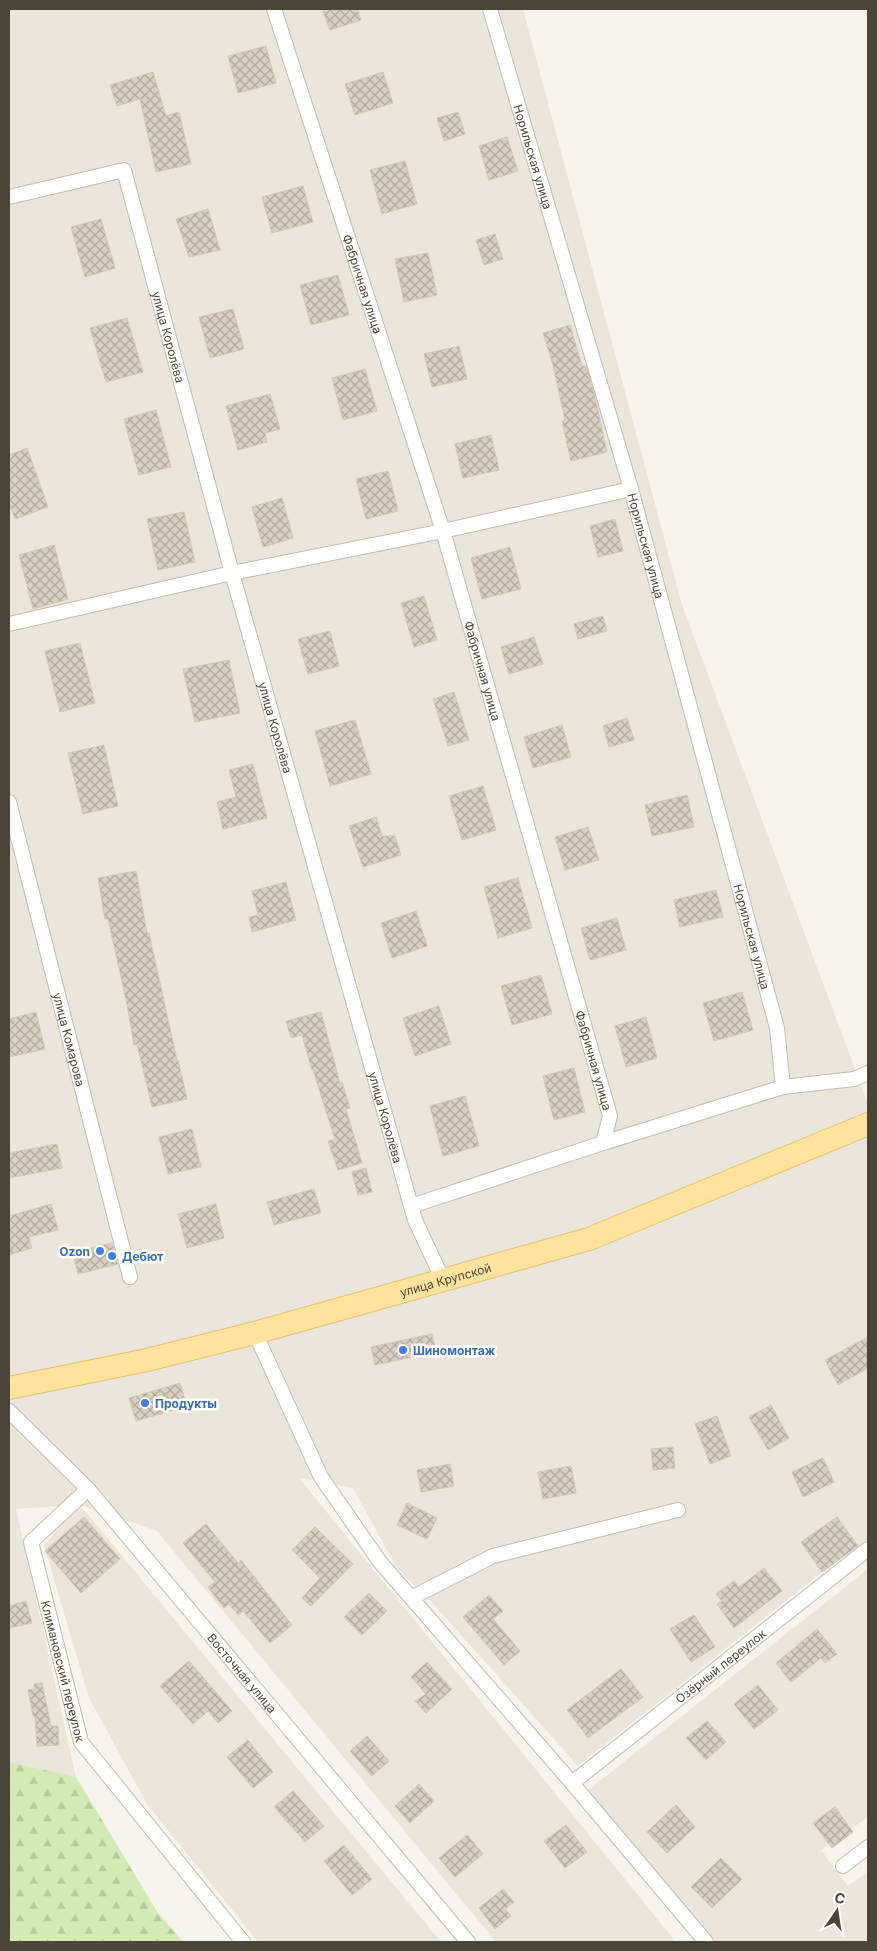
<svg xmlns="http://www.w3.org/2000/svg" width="877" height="1951" font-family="Inter,sans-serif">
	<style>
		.residential { fill: #eae5da }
		.forest { fill: url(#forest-firs) }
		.building { fill: url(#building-cross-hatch); stroke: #d3c7b4 }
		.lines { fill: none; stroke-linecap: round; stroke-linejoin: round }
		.minor-casing { stroke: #c2bbae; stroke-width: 16 }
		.primary-casing { stroke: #e6c16a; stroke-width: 24 }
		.minor { stroke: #fff; stroke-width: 14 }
		.primary { stroke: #ffe39c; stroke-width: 22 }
		.shop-dot { fill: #3f7fe0; stroke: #fff; stroke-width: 2 }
		.labels { text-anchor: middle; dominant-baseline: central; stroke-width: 5; stroke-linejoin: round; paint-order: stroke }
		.street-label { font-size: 12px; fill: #4b4439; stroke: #fff }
		.shop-label { font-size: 12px; font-weight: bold; fill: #366cbe; stroke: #fff; text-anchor: start }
	</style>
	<defs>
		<pattern id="forest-firs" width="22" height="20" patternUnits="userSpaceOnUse" patternTransform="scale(1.25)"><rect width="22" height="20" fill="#d2eab5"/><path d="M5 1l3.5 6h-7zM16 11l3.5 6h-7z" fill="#b6ca9c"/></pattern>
		<pattern id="building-cross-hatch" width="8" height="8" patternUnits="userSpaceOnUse" patternTransform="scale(1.25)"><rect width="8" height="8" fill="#d8cfc1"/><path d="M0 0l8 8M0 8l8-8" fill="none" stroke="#b1aa9e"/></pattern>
	</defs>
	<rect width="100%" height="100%" fill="#f6f3ec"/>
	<path class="residential" d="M9,9h514l159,596 186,499v435l-46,33 -244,194 -141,-158 -41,-41 -43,-79 -54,-10 377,464h-180l-339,-411 -77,-26 361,437h-183l-111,-138 -58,-106 -45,-153 34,-40 -62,4 60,268 -67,-15z
		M868,1569v248l-47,33 27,36 20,-14v70h-153l-128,-151z"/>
	<path class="forest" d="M9,1762l67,15 82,136 25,29h-174z"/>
	<path class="building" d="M322,9h35l4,11 -31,10z
		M266,46l10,37 -38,10 -10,-37z
		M153,72l13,44 13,-4 12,52 -35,8 -16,-73 -23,7 -7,-21z
		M383,72l10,31 -38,12 -10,-31z
		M458,112l7,22 -21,7 -7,-23z
		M507,137l11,34 -29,9 -10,-34z
		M405,161l12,43 -35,10 -12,-44z
		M303,186l10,36 -41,11 -10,-36z
		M208,209l12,41 -31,7 -13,-38z
		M101,219l14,49 -30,9 -14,-50z
		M495,234l8,25 -19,6 -8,-25z
		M428,253l9,42 -33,7 -9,-43z
		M338,275l11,40 -38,10 -11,-40z
		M233,309l11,40 -34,9 -11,-41z
		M127,318l16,54 -37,10 -16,-54z
		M570,325l12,41h4l8,27 13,59 -36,9 -9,-40 3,-1 -12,-55 -10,-32z
		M459,346l8,33 -35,8 -8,-33z
		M365,369l12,42 -34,9 -11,-42z
		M270,394l10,35 -15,4 2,9 -29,8 -12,-44z
		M156,410l15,57 -32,8 -15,-56z
		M491,435l8,35 -36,8 -8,-34z
		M27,448l21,59 -33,12 -6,-16v-48z
		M388,471l10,40 -32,8 -10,-40z
		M282,498l11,40 -30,9 -11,-40z
		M184,512l11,50 -37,8 -11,-51z
		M615,519l8,32 -25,6 -8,-31z
		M54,545l14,54 -35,10 -14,-54z
		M510,547l11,42 -39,10 -11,-41z
		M424,596l13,44 -23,7 -13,-44z
		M603,616l4,15 -29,8 -4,-15z
		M330,631l9,35 -31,8 -10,-35z
		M534,637l9,27 -34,10 -8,-27z
		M80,643l15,60 -35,9 -15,-61z
		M229,660l11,53 -45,9 -12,-53z
		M454,692l15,48 -21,6 -15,-47z
		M627,718l7,22 -25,7 -6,-21z
		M355,720l16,54 -41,12 -15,-55z
		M562,725l9,32 -38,11 -9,-31z
		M104,745l14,61 -35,8 -15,-61z
		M253,764l14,54 -44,11 -6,-27 19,-5 -7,-27z
		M483,786l13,44 -34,10 -13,-44z
		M687,795l7,32 -42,9 -7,-31z
		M376,817l6,19h13l6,19 -38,12 -14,-41z
		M588,827l11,33 -34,10 -10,-33z
		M136,871l11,62h2l28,127h1l9,39 -35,8 -15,-63 -3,1 -7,-41 -19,-85h-3l-7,-41z
		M518,878l14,50 -34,10 -14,-51z
		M286,882l10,38 -44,12 -3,-15 9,-2 -6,-24z
		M716,890l7,27 -43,10 -6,-27z
		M416,911l11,35 -35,12 -11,-35z
		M617,918l9,32 -36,10 -9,-32z
		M541,975l11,39 -40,11 -11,-39z
		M742,992l11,38 -39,11 -11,-38z
		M439,1006l12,38 -36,12 -12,-38z
		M36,1012l9,37 -36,8v-38z
		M321,1012l19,71 2,-1 8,26 -4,1 16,54 -24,7 -10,-29 7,-2 -22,-69h-1l-10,-35 -11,3 -5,-17z
		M646,1017l11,41 -31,9 -11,-41z
		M574,1068l11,44 -31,8 -11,-44z
		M465,1096l14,50 -36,10 -13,-50z
		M192,1129l9,38 -33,7 -9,-37z
		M57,1144l5,24 -53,10v-25z
		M366,1168l6,24 -14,3 -6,-23z
		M314,1189l7,24 -47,12 -7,-23z
		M51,1204l7,26 -29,7 3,11 -23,7v-39z
		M216,1204l8,34 -37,10 -9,-34z
		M112,1243l6,21 -40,10 -5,-22z
		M432,1334l4,18 -61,13 -4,-18z
		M868,1337v31l-30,17 -13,-25z
		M180,1383l7,23 -51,15 -7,-23z
		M771,1405l18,33 -21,12 -19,-33z
		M717,1416l14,40 -21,8 -15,-40z
		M673,1447l2,21 -22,2 -2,-21z
		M823,1458l11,24 -31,15 -11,-25z
		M450,1464l4,22 -33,6 -4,-22z
		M571,1466l5,27 -33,6 -5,-27z
		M407,1503l30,15 -10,21 -30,-14z
		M84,1517l36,42 -39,34 -36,-42z
		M837,1517l21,29 -36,26 -21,-30z
		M206,1524l32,39 3,-3 51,65 -22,18 -27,-32 -5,4 -9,-11 -5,4 -16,-21 7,-5 -32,-39z
		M315,1527l38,37 -42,42 -9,-8 18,-20 -28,-28z
		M764,1568l18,23 -48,37 -17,-24 5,-3 -6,-7 18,-13 5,6z
		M369,1593l18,18 -25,24 -18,-18z
		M489,1595l14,16 -10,8 27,32 -16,14 -41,-48z
		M26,1601l6,22 -23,5v-22z
		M694,1615l21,32 -24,15 -21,-33z
		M817,1629l20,25 -12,9 -4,-5 -30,24 -15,-19z
		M189,1661l43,50 -14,12 -10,-12 -15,13 -33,-38z
		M427,1662l25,27 -26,24 -11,-12 11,-7 -15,-17z
		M621,1669l22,28 -55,41 -21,-28z
		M42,1683l9,43h7l1,19 -22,1 -2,-30h-2l-5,-26 6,-1v-5z
		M758,1685l20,25 -24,19 -20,-25z
		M707,1721l19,21 -20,18 -20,-22z
		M367,1736l22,25 -17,15 -22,-25z
		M248,1740l25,32 -20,16 -26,-31z
		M419,1784l15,17 -24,22 -15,-17z
		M293,1791l31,35 -19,16 -31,-35z
		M676,1805l19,22 -28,26 -20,-21z
		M835,1807l18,25 -21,16 -19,-25z
		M566,1825l21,27 -22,16 -21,-27z
		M467,1835l16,19 -28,23 -16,-19z
		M344,1845l28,34 -20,16 -28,-34z
		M721,1858l21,21 -30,29 -21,-21z
		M503,1889l11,13 -9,7 6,7 -16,13 -16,-21z"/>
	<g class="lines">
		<defs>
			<g id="minor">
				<path id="s1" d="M274,9l169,522 167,585 -7,27 -192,63"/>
				<path id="s2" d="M490,9l141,480 146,539 6,59"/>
				<path id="s3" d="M9,197l115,-27 108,403 179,633 4,14 28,60"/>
				<path d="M9,624l223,-51 211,-42 188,-42"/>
				<path id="s4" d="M9,802l121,475"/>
				<path d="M603,1143l180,-56 71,-8 14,-6"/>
				<path d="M255,1333l66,144 59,85 192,221 134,159"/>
				<path id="s5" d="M9,1411l79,78 380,453"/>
				<path id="s6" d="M88,1489l-57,53 50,200 162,200"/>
				<path d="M411,1598l82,-42 185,-46"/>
				<path id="s7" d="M572,1783l296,-234"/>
				<path d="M843,1866l25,-19"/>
			</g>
			<g id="primary">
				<path id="s8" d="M9,1388l138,-28 108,-27 334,-94 279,-115"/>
			</g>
		</defs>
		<use href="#minor" class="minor-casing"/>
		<use href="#primary" class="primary-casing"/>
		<use href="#minor" class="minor"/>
		<use href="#primary" class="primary"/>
	</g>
	<g class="shop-dot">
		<circle cx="100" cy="1251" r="5"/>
		<circle cx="112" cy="1256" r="5"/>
		<circle cx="403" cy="1350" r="5"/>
		<circle cx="145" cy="1403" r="5"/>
	</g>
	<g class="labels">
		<g class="street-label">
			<text stroke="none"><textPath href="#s2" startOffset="154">Норильская улица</textPath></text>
			<text stroke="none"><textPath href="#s1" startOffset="289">Фабричная улица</textPath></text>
			<text stroke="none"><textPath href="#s3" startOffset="291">улица Королёва</textPath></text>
			<text stroke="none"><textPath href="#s2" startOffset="559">Норильская улица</textPath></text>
			<text stroke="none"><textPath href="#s1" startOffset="694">Фабричная улица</textPath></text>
			<text stroke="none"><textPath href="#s3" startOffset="696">улица Королёва</textPath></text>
			<text stroke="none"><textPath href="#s2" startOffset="964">Норильская улица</textPath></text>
			<text stroke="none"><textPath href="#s4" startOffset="245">улица Комарова</textPath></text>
			<text stroke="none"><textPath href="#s1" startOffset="1099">Фабричная улица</textPath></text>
			<text stroke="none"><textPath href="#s3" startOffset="1101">улица Королёва</textPath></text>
			<text stroke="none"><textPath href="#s8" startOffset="450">улица Крупской</textPath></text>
			<text stroke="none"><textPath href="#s7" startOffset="189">Озёрный переулок</textPath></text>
			<text stroke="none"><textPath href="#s6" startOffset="211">Климановский переулок</textPath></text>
			<text stroke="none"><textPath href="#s5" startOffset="351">Восточная улица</textPath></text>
		</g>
		<g class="shop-label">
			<text x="90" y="1251" text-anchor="end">Ozon</text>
			<text x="122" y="1256">Дебют</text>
			<text x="413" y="1350">Шиномонтаж</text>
			<text x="155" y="1403">Продукты</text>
		</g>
	</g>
	<rect width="877" height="1951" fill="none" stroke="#4b4439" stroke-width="20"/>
	<g transform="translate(837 1911) rotate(13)" stroke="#ffffff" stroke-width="4" paint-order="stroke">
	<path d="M0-4L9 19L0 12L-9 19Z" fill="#4b4439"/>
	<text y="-8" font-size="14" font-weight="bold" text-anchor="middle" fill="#4b4439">С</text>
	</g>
</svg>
